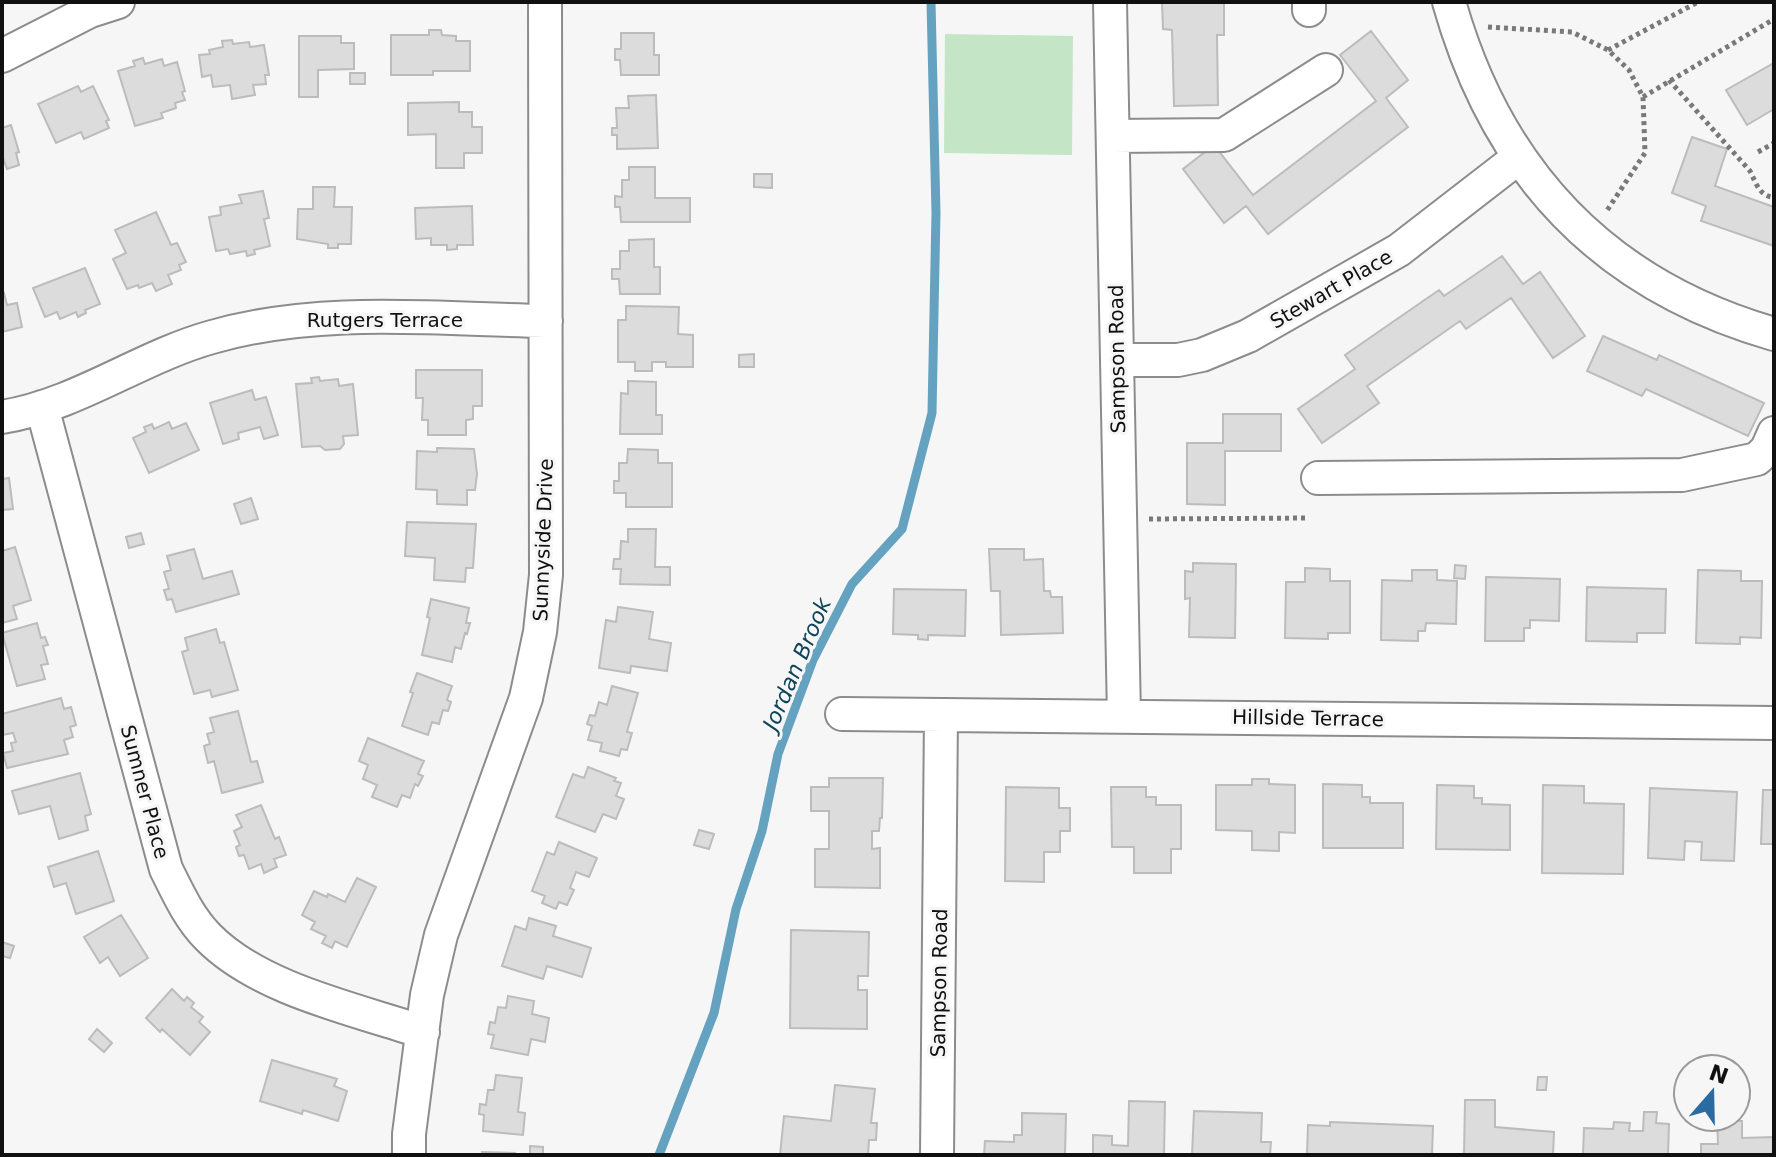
<svg xmlns="http://www.w3.org/2000/svg" width="1776" height="1157" font-family="'DejaVu Sans',sans-serif">
	<style>
		.green { fill: #c4e6c6 }
		.lines { fill: none; stroke-linecap: round; stroke-linejoin: round }
		.stream { stroke: #65a2bf; stroke-width: 9 }
		.building { fill: #dddcdd; stroke: #bdbbbc; stroke-width: 2 }
		.minor-casing { stroke: #8c8c8d; stroke-width: 36 }
		.path { stroke: #79797a; stroke-width: 5; stroke-dasharray: 4 4; stroke-linecap: butt }
		.minor { stroke: #fff; stroke-width: 32 }
		.labels { text-anchor: middle; dominant-baseline: central; stroke-width: 6; stroke-linejoin: round; paint-order: stroke }
		.street-label { font-size: 20px; fill: #101011; stroke: #f6f6f7 }
		.water-label { font-size: 22px; font-style: italic; fill: #0e4358; stroke: #f6f6f7 }
	</style>
	<rect width="100%" height="100%" fill="#f6f6f7"/>
	<path class="green" d="M945,34l128,2 -1,119 -128,-2z"/>
	<g class="lines">
		<path class="stream" d="M659,1155l55,-142 22,-104 26,-78 16,-77 35,-94 39,-76 50,-55 30,-116 4,-200 -5,-211"/>
	</g>
	<path class="building" d="M1162,2h62v33h-7l1,70 -44,1 -2,-76 -9,-1z
		M429,30h12l1,5 14,1v5h14v30h-37v4h-42v-40h38z
		M1371,31l37,49 -22,18 22,29 -140,107 -22,-28 -22,17 -41,-54 31,-24 39,50 123,-94 -36,-46z
		M621,33h33v22h5v20h-38l-1,-15h-5v-11h6z
		M299,36h42v7h13v26l-36,1v27h-19z
		M232,40l1,4 16,-2 1,5 14,-2 5,30h-4l1,9 -13,1 2,10 -23,4 -2,-14 -17,2 -2,-12 -9,2 -3,-22 11,-1 -1,-4 14,-3 -1,-6z
		M143,58l2,6 17,-5 2,7 13,-4 8,29 -3,1 3,8 -10,3 1,5 -15,5 2,5 -28,8 -17,-55 17,-5 -2,-5z
		M1774,63v46l-27,16 -21,-35z
		M350,73h15v11h-15z
		M78,86l3,6 12,-6 16,34 -3,1 3,7 -25,11 -3,-7 -25,11 -18,-39z
		M656,95l2,53 -41,1v-14h-5v-7h5l-1,-20h13l-1,-12z
		M459,102v10h13v15h10v26h-18v15h-28v-34l-28,1v-32z
		M11,125l8,27 -3,1 3,12 -12,4 -5,-14v-27z
		M1692,137l35,12 -12,37 59,21v39l-73,-25 5,-15 -34,-13z
		M629,167h26v31h35v24h-69l-1,-15h-5v-11l7,1v-17h7z
		M754,174h18v14l-18,-1z
		M313,187h22l-1,20h18l-1,37h-13v4h-10v-4l-31,-5 1,-30h15z
		M263,191l6,27 -5,1 6,27 -16,4 1,4 -8,2 -1,-5 -16,3 -2,-5 -12,2 -7,-34 12,-2 -1,-8 22,-4 -3,-8z
		M472,206l1,39h-16v4l-10,1v-5h-16v-7l-15,1 -1,-31z
		M156,212l15,33 6,-2 9,19 -7,3 2,5 -13,5 4,9 -16,7 -4,-8 -13,5 -1,-3 -11,4 -14,-30 13,-6 -11,-23z
		M654,239v28h6v27h-40l-1,-15h-7v-10h8v-18h9v-11z
		M1502,256l21,28 17,-12 45,64 -32,22 -42,-60 -45,31 -6,-8 -93,65 12,17 -57,40 -24,-34 57,-40 -10,-14 94,-65 5,6z
		M85,268l15,36 -15,6 1,3 -8,4 -2,-5 -16,7 -3,-7 -12,5 -12,-29z
		M4,293l3,12 10,-2 5,24 -20,5v-38z
		M626,306l53,1 -1,27 15,1v32h-27v-5h-14v9h-17v-9h-17v-42h8z
		M1603,336l54,24 2,-5 105,48 -16,33 -102,-47 -4,7 -55,-25z
		M754,354v13h-15v-12z
		M416,370h66v36h-9v13l-7,1v15h-38v-15h-6l1,-22h-7z
		M319,377l1,4 18,-2 1,7 14,-2 5,51 -15,1 1,8 -4,5 -15,1 -5,-4 -18,1 -6,-63 16,-1 -1,-5z
		M628,381l28,1v33h6v19h-42l1,-41 7,1z
		M252,390l3,10 11,-3 12,38 -14,4 -4,-12 -22,6 1,6 -16,5 -13,-41z
		M1223,414h58v37h-56v54l-38,-1v-61h36z
		M169,422l3,7 14,-6 13,27 -50,23 -16,-35 13,-6 -2,-5 8,-3 2,5z
		M437,448l37,1 3,25 -2,16h-8v15l-30,-1v-14l-21,-1 1,-38 20,1z
		M628,449l30,1v13h14v44h-46v-14h-12v-12h5v-18h8z
		M9,478l4,31 -11,1v-31z
		M251,498l7,21 -17,5 -7,-20z
		M407,522l69,2 -3,44h-7l-1,14 -31,-2 1,-22 -30,-2z
		M628,529h28l-1,38h15v18l-50,-1 1,-15h-8l1,-10h6l1,-18 7,1z
		M141,533l3,11 -15,4 -3,-11z
		M15,547l16,53 -18,6 4,13 -15,4v-72z
		M194,549l9,30 29,-8 7,23 -63,18 -4,-13 -5,1 -3,-10 5,-1 -5,-17 7,-2 -4,-14z
		M989,549h35v11l19,-1 1,32h6l1,6h11l1,36 -62,2 -1,-44h-9z
		M1193,563l43,1 -1,74 -46,-1 1,-39 -5,1v-28l8,1z
		M1455,565l11,1 -1,13 -11,-1z
		M1305,568l25,1v12h20v52h-22v6l-43,-1 1,-56h19z
		M1412,570h25v10l20,1 -1,43 -30,-1 -1,8h-7v10l-37,-1 1,-60 30,1z
		M1698,570l43,1v10h21l-1,57 -21,-1v7l-44,-1z
		M1486,577l74,2 -1,42 -29,-1v8h-6v13h-39z
		M1587,587l79,2 -1,44h-28v9l-51,-1z
		M894,589l72,1 -1,46 -37,-1v5l-10,-1v-4l-25,-1z
		M431,599l38,9 -3,15h4l-3,11 -2,-1 -4,16 -6,-2 -3,15 -30,-7 8,-37 -3,-1z
		M618,607l35,5 -4,27 22,4 -4,28 -36,-5 -1,7 -31,-5 7,-48 10,2z
		M37,623l4,15 4,-1 3,8 -5,1 5,18 -7,1 4,14 -28,7 -15,-53z
		M216,629l4,14 4,-1 14,48 -26,7 -2,-7 -16,4 -12,-42 6,-2 -3,-12z
		M417,673l35,13 -5,14 4,2 -3,9 -5,-1 -4,14 -7,-2 -4,13 -26,-9 11,-33 -3,-1z
		M612,686l26,7 -11,39 5,1 -5,17 -6,-1 -2,7 -19,-5 2,-8 -14,-3 4,-14 -5,-2 3,-9 5,1 4,-14 8,3z
		M61,698l3,11 7,-2 5,18 -6,2 3,10 -9,3 4,14 -61,14 -4,-15 10,-2 -2,-8 5,-1 -3,-9 -11,2v-21z
		M238,711l13,51 6,-1 6,21 -41,11 -8,-32 -6,2 -4,-17 6,-2 -3,-10 7,-2 -4,-14z
		M368,738l56,23 -6,13 5,2 -5,10 -3,-2 -5,14 -8,-3 -5,12 -25,-10 5,-12 -14,-6 5,-14 -9,-4z
		M588,767l28,11 -2,3 7,2 -5,13 8,3 -8,20 -13,-5 -8,18 -39,-15 17,-43 11,4z
		M80,773l11,41 -6,2 3,14 -29,9 -9,-33 -31,8 -7,-23z
		M829,778h54l-1,40h-2l-1,13h-7v18l8,-1v40l-65,-1v-38h14v-38h-18v-24h18z
		M1252,779h17v5l26,1v48l-16,-1v19l-27,-1v-19l-36,-1v-45h36z
		M1323,784l39,1v12h8v6h33v45h-80z
		M1437,785l37,1v12h8v6l28,1v45l-74,-1z
		M1543,785l41,1v17l40,1 -1,70 -81,-1z
		M1006,787l53,1v20h11v23h-10v21h-16v30l-39,-1z
		M1111,787h35v10h10v8h25v44h-10v24h-37v-26h-22z
		M1650,788l87,4 -3,69 -33,-1 1,-18 -17,-1 -1,19 -36,-2z
		M1763,790h11v54h-13z
		M261,805l14,34 4,-2 7,18 -12,4 3,8 -13,6 -3,-9 -12,5 -5,-14 -5,1 -3,-9 4,-2 -6,-14 8,-4 -6,-12z
		M699,830l15,4 -5,15 -15,-4z
		M559,842l38,16 -8,19 -13,-5 -6,16 4,2 -7,15 -8,-3 -3,7 -14,-6 3,-7 -13,-5 15,-39 7,3z
		M98,851l16,50 -38,13 -10,-31 -12,4 -6,-20z
		M357,878l19,9 -29,60 -12,-6 -3,7 -10,-5 4,-7 -15,-7 4,-7 -13,-7 12,-24 13,6 1,-3 17,8z
		M121,915l27,43 -28,18 -12,-19 -8,6 -16,-26z
		M529,918l27,8 -3,10 38,12 -9,29 -35,-11 -4,13 -41,-13 13,-40 11,4z
		M791,930l78,2 -1,44h-10v14h9v39l-77,-1z
		M2,942l12,4 -4,12 -8,-2z
		M172,989l12,12 3,-4 7,6 -3,4 12,10 -4,5 11,10 -20,23 -28,-26 -2,3 -14,-14z
		M508,996l26,5 -2,13 17,4 -4,24 -14,-3 -3,16 -37,-7 3,-13 -6,-1 2,-12 5,1 3,-16 8,1z
		M97,1029l15,14 -8,9 -15,-13z
		M272,1060l65,19 -3,7 13,5 -9,30 -35,-11 -1,4 -42,-13z
		M496,1075l26,3 -4,34 7,1 -2,22 -40,-4 1,-16 -5,-1 1,-10 6,1 2,-15h6z
		M1538,1077h9l-1,13h-9z
		M835,1085l40,4 -4,34h6l-1,17h-7l-1,15h-88l4,-39 47,5z
		M1465,1100h30v27l59,5 -1,23h-89z
		M1129,1101l36,1 -1,53h-71v-20l19,1v9l16,1z
		M1194,1111l68,2 -1,29h10l-1,13h-78z
		M1644,1112h13l-1,11 13,1 -1,31h-85l1,-27 29,1 1,-7 16,1 -1,8h14z
		M1022,1113l44,1 -1,41h-81l1,-14 29,1v-7h8z
		M1717,1121h25v17l32,-1v18h-73v-11h17z
		M1330,1122l103,4 -1,29h-125l1,-30 22,1z
		M530,1146l13,1v8h-13z
		M482,1152l33,1v2h-33z"/>
	<g class="lines">
		<defs>
			<path id="minor" d="M1110,2l14,715
				M1309,2v8
				M1449,2c48,170 154,283 325,332
				M2,56l88,-45 28,-9
				M1113,136l111,-1 102,-65
				M1117,360h61l24,-5 46,-19 151,-86 119,-92
				M42,407l124,462c12,24 23,49 42,68 51,52 146,72 215,95
				M2,417c75,-12 138,-60 210,-80 108,-31 223,-18 334,-16
				M1318,478l364,-3 75,-16 10,-10 7,-16
				M842,714l932,9
				M409,1155v-21l18,-139 14,-60 85,-237 14,-66 6,-57 -1,-573
				M937,1155l4,-440"/>
		</defs>
		<use href="#minor" class="minor-casing"/>
		<path class="path" d="M1488,27l84,5 36,18 21,20 14,27 2,56 -39,59
			M1608,50l90,-48
			M1669,80l81,91c6,12 10,26 24,26
			M1643,97l131,-78
			M1758,152l16,-9
			M1149,519l160,-1"/>
		<use href="#minor" class="minor"/>
	</g>
	<g class="labels">
		<g class="street-label">
			<text transform="translate(1331 289) rotate(-30)">Stewart Place</text>
			<text x="385" y="320">Rutgers Terrace</text>
			<text transform="translate(1117 359) rotate(-91)">Sampson Road</text>
			<text transform="translate(543 540) rotate(-88)">Sunnyside Drive</text>
			<text transform="translate(1308 718) rotate(1)">Hillside Terrace</text>
			<text transform="translate(145 792) rotate(75)">Sumner Place</text>
			<text transform="translate(939 983) rotate(-89)">Sampson Road</text>
		</g>
		<g class="water-label">
			<text transform="translate(797 664) rotate(-67)">Jordan Brook</text>
		</g>
	</g>
	<rect width="1776" height="1157" fill="none" stroke="#101011" stroke-width="8"/>
	<g transform="translate(1712 1093) rotate(20)"><circle r="38" fill="#f6f6f7" stroke="#9a9a9b" stroke-width="2"/>
	<path d="M0-6L14 30L0 20L-14 30Z" fill="#2a6ca2"/>
	<text y="-12" font-size="22" font-weight="bold" text-anchor="middle" fill="#101011">N</text>
	</g>
</svg>
